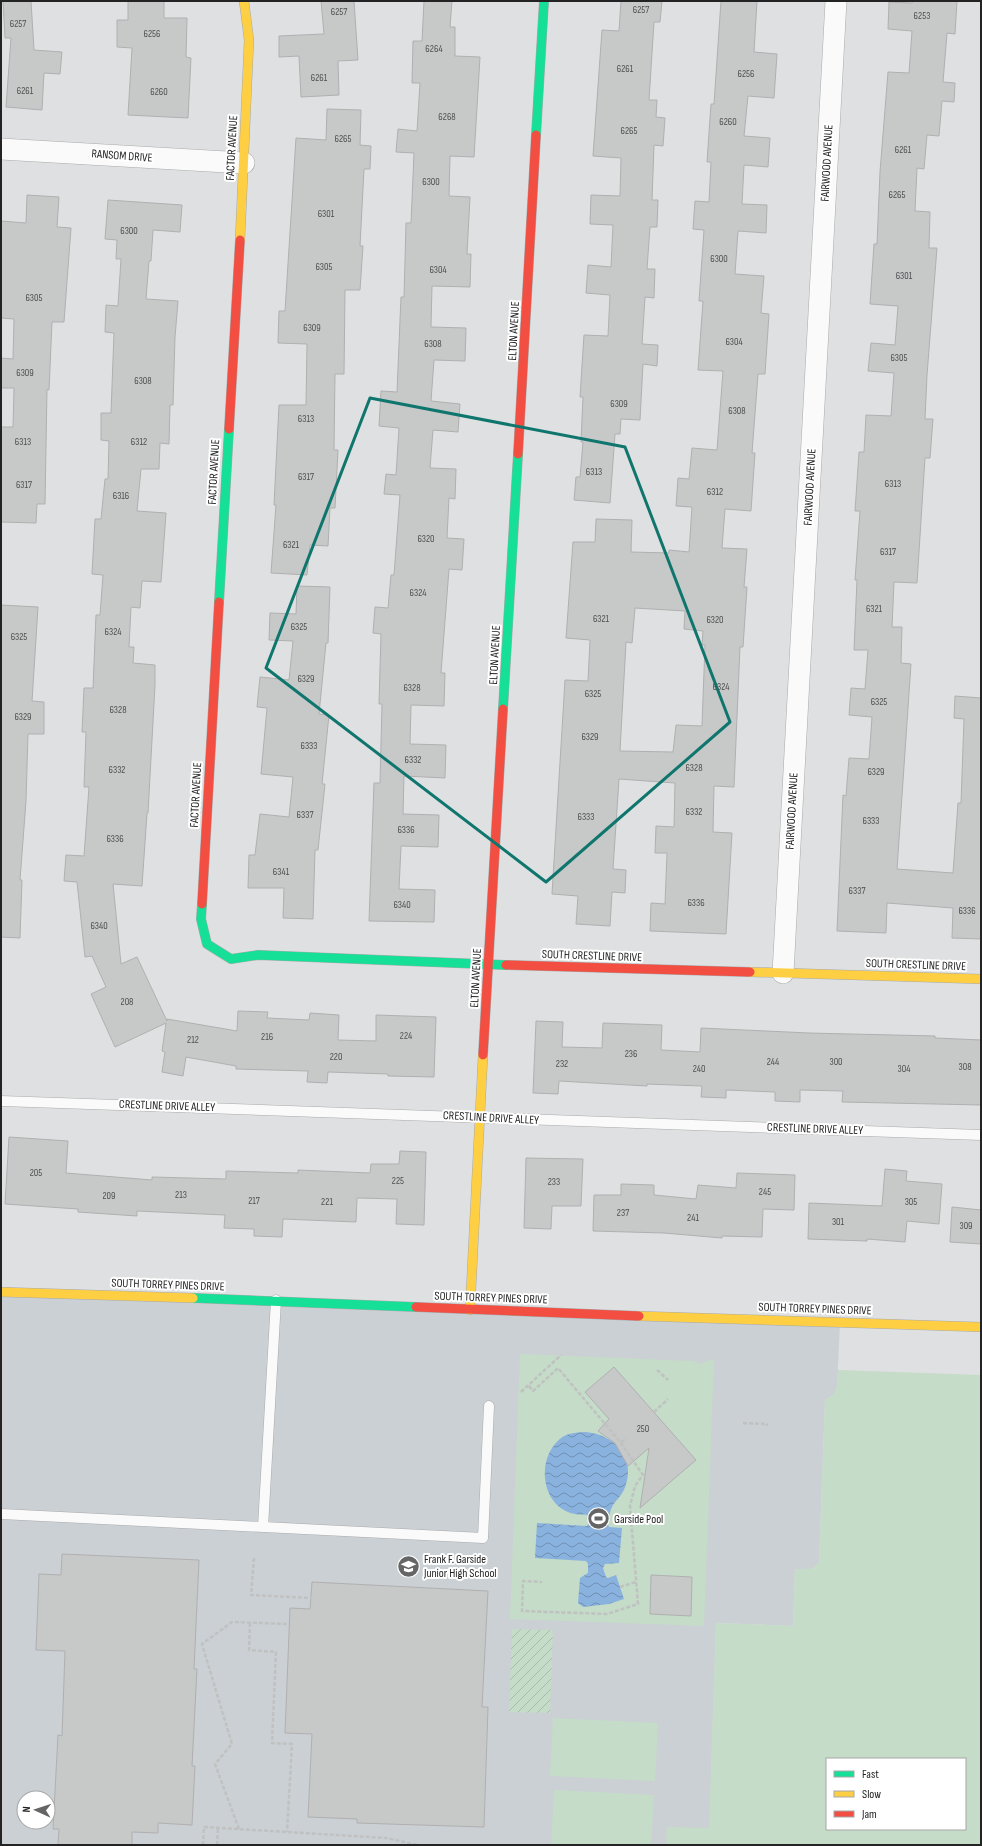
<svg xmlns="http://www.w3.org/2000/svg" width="982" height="1846" font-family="'Sofia Sans Condensed',sans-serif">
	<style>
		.built { fill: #cbd0d4; fill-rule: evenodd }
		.garden { fill: url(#garden-furrows) }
		.pitch { fill: #c4dcc8; fill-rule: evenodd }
		.water { fill: url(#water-waves) }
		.building { fill: #c7c8c8; stroke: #b0b0b1; fill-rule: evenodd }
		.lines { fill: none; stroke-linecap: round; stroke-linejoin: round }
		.lane-casing { stroke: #a9aaab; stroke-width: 11 }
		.street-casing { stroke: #a9aaab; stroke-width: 22 }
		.fast-casing { stroke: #a9aaab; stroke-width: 10 }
		.slow-casing { stroke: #a9aaab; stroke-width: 10 }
		.jam-casing { stroke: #a9aaab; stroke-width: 10 }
		.path { stroke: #c0c1c1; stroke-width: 2.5; stroke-dasharray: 4 2; stroke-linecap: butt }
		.lane { stroke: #fafafa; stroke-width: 10 }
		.street { stroke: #fafafa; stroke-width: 21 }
		.fast { stroke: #16e098; stroke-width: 9 }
		.slow { stroke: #ffcf43; stroke-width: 9 }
		.jam { stroke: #f24e42; stroke-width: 9 }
		.marked { fill: none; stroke: #0f766e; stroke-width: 3; stroke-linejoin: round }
		.labels { text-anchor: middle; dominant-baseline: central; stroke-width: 4; stroke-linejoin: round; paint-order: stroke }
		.number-label { font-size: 10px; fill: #4e4f50 }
		.street-label { font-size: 12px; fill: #232324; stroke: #fff }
		.poi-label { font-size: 12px; fill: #232324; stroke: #fff; text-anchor: start }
	</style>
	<defs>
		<pattern id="garden-furrows" width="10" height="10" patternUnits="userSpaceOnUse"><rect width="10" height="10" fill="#c4dcc8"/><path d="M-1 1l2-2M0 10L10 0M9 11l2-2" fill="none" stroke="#a8bcac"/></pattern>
		<pattern id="water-waves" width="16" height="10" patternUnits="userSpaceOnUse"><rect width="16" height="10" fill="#8ab2de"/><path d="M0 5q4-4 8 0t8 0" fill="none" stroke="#7090b4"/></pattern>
	</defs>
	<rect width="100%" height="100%" fill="#dfe0e1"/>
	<path class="built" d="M1,1292l839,30 -3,68 -6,7 -6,3 -6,163 -8,6h-16l-2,57 -77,-3 -7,222h-708zM24,1798h24v24h-24z"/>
	<path class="garden" d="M512,1629l41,1 -3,83 -41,-1z"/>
	<path class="pitch" d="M520,1354l173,7 8,3 10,-5h3l-10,267 -194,-7z
		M838,1370l143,5v470h-315l1,-18 42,1 7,-205 77,3 2,-57h16l8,-6 6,-163c14,-7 12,-16 13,-30zM827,1759h138v70h-138z
		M553,1718l105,5 -3,58 -105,-5z
		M554,1790l100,5 -3,50h-100z"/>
	<path class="water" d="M585,1432c27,2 50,23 41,52 -2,9 -8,14 -13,21 -3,5 -4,12 -6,17l2,5 13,1 -3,35 -14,1 -2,4 3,9 2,1 8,-3 8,24 -15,5 -26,3 -5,-4 2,-25 8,-5v-9l-2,-3 -51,-3 2,-35 50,3 3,-6 -3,-5c-4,-1 -8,0 -12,-1 -36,-7 -40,-60 -11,-78 6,-3 14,-4 21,-4z"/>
	<path class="building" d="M3,1h28l3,49 28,2 -2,22 -16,-1 -2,37 -36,-3 5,-69h-6z
		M128,1h36v17h23l-1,39 5,1 -3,60 -60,-3 4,-67 -15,-1v-27h11z
		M321,1h33l4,59 -20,1 1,34 -38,2 -2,-41 -20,1v-21l45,-2z
		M424,1h28l-2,26h5v29l25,1 -6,100 -24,-1 -1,40 21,1 -3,57h4l-1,33 -38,-1 -1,41 35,1 -1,33 -31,-1 -3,41 29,3 -2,28 -25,-2 -3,38 26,1 -1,30 -6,-1 -2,40 17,1 -2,31 -13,-1 -8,104h4l-1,33 -33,-1 -1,39 36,1 -1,33 -41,-2 -1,38 36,1 -1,32 -37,-1 -2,43 36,1 -1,32 -65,-1 5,-138h6l2,-79h-3l2,-70 -8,-1 2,-26 13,1 3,-33h3l6,-80 -16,-1 2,-20 10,1 3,-47 -20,-2 2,-35 16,1 4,-95h3l2,-74h5l3,-70 -18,-1 2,-23 19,2 3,-48h-8l1,-42h9z
		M621,1h41l-2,21h-6l-5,78h8l-1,17 9,1 -2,28 -9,-1 -2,55h6l-1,27h-7l-3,42h8l-1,29 -9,-1 -3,47 16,1 -1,21 -14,-2 -3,56 -19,-1 -1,15h-5l-5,69 -36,-3 2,-23h4l3,-35h-2l2,-45h-3l4,-62 24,1 2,-41 -24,-2 2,-28 23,2 2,-42 -23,-1 1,-29 29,1 1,-38 -28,-2 9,-126 17,1z
		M721,1h36l-3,51 23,2 -3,44 -26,-2 -4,40 26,2 -2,29 -24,-2 -2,39 25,1 -1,28 -28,-2 -3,43 29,2 -3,37 8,1 -4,60h-7l-6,79h3l-4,58 -26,-2 -3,39 25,1 -3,38h3l-4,60h-3l-6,140 -20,-1 -1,46 19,1 -6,101 -76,-3 1,-28 14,1 2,-51h-12l1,-27 18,1 1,-44 -56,-4 -6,90 13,1 -1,23 -13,-1 -2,34 -34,-2 2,-28 -26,-2 13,-214 23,1 2,-41 -24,-2 7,-96h22l1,-23 36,1 -1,32 38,1v-3l20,2 3,-45 -16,-1 2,-28 11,1 3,-31 25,2 6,-79 -25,-1 5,-69h-4l5,-71 -11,-1 2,-28 14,1 2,-40h-4l4,-58h3zM635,608l50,3 -1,18 19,2 -1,14h3l-3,81 -26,-1 -3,27 -53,-1 6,-109 6,1z
		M913,1h44l-2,33 -8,-1 -4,49 12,1 -1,19 -12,-1 -3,35 -12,-1 -3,34 -7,-1 -2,43 15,1 -1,36h8l-10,127 -2,44h8l-3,39h-5l-8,125 -23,-1 -2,45h10l-1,36 10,1 -14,205 56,4 5,-70h3l3,-84 -10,-1 1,-22 26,2v241l-29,-1 1,-30 -66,-5 -1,30 -49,-2 6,-136 3,1 3,-38 20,1 3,-42 -23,-2 2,-27 14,1 3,-39h-14l3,-70h-2l5,-69h-5l4,-59h5l2,-37 25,1 3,-43 -26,-2 3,-28 24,2 3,-39 -28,-2 4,-60h3l3,-72 8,-100 21,1 3,-42 -24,-2 1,-27 23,1z
		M327,109l34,1 -1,35 11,1 -1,23h-6l-4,77h3l-3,44h-15l-1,84h-9l-1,76h4l-3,58h-5l-2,38 -18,-1 -3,30 -36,-2 5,-68h-2l5,-100h27l1,-61 -29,-1 1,-32h6l11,-173 30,2z
		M27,195l32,2 -2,30 14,1 -7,94h-12l-3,68 -2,-1 -2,115h-8l-1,19 -35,-1v-95h12l1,-39h-13v-30l12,1 1,-40 -13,-1v-97l25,2z
		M108,200l74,5 -2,27 -27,-2 -2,31h-2l-3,38 32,2 -3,36 -2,68h-3l-1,39 -9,-1 -1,26h-18l-4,42 29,2 -5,69 -19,-1 -2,27 -9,-1 -2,40h5l-1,16 22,2v20l-7,128h-1l-5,73 -29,-2 8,80 16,-7 30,64v-2l70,12 1,-20 30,1 -1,6 42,2 1,-7 29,2 -1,25 38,1v-26l60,2 -2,60 -46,-1v-2l-60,-2 -1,11 -20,-1 1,-11 -72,-2v-3l-50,-9 -3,19 -21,-4 3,-20 -3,-1 4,-28 -51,24 -24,-53 15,-7 -14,-31 -7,1 -8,-75 -13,-1 2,-26 18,1 5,-69h-5l2,-55h-4l2,-44h9l3,-73h4l3,-40 -11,-1 3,-55h6l4,-40h3l1,-38 -8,-1v-27h10l3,-80 -9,-1 1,-27 12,1 3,-47h-5l1,-19 -12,-1z
		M297,586l33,1 -2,56h-2l-7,71 10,1 -7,69h3l-7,66h-3l-2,69 -30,-1 1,-30h-36l1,-33h6l5,-41 29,3 4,-40 -32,-3 6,-66 -10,-1 3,-30 29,3 4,-39 -24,-1 1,-27 26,1z
		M1,605l37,2 -6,94 12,1v32h-16l-2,67 -6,79h2l-2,58 -19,-1z
		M536,1021l27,1 -1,25 40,1 1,-25 59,2 -1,25 39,2 1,-24 108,5 126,3v2l46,2v65l-139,-3 1,-11 -43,-1v12l-25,-1v-9l-49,-2v8l-25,-1 1,-11 -55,-2v2l-88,-5 -1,13 -25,-1z
		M9,1137l59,4 -2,32 86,7v-3l74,2v-8l72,2v-3l72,3 1,-9h28l1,-13 26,1 -2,73 -28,-1 1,-25 -40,-1 -1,24 -73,-3 -1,18 -28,-1v-7l-30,-1 1,-13 -88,-4v5l-59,-4v-3l-73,-5z
		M526,1158l57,1 -2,47h-29l-1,23 -27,-1z
		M885,1169l22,2 -1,10 36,3 -3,40 -32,-3 -2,21 -38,-3v2l-59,-2 1,-36 73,3z
		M737,1173l58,2 -1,35 -31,-1 -1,28 -40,-1v2l-58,-5 -71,-2 1,-36h27v-11l33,1v10l42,4 2,-14 38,3z
		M952,1207l29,3v34l-31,-2z
		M614,1367l82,93 -56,48 9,-60 -21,18 -13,-23 -17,-12 11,-12 -24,-27z
		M62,1554l137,6 -5,109h3l-5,97h3l-3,59 -34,-2v10l-26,-1v13h-74l1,-16h-6l5,-94 4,1 3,-85 -29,-1 3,-76 22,1z
		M651,1575l41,2 -1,39 -41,-2z
		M312,1582l176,9 -6,116h6l-4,120 -127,-4v-4l-49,-2 4,-83 -27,-1 5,-125 20,1z"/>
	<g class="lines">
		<defs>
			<path id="lane" d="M1,1101l980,34
				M1,1514l482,24 6,-132
				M263,1527l13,-227"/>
			<path id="street" d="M1,149l243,14
				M783,973l53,-972"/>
			<path id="fast" d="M536,135l8,-134
				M219,602l10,-173
				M503,709l15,-255
				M202,904l-1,15 6,25 24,15 27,-4 248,10
				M193,1298l223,9"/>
			<path id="slow" d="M240,240l9,-200 -5,-39
				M750,972l231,7
				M1,1292l192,6
				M470,1310l13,-255
				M639,1316l342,11"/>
			<path id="jam" d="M229,429l11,-189
				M518,454l18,-319
				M202,904l17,-302
				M506,965l244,7
				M483,1055l20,-346
				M416,1307l223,9"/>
		</defs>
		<use href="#lane" class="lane-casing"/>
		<use href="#street" class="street-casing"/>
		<use href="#fast" class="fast-casing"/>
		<use href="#slow" class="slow-casing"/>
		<use href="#jam" class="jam-casing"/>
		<path class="path" d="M657,1370l11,10
			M529,1386l4,5 25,-23 63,75 22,32 -8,11 -5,20 8,98 -31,10 -85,-3 1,-30 19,1
			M521,1392l40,-37
			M654,1412l14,-13
			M743,1423l24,1v2
			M621,1443l5,-5
			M254,1558l-3,37 60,3
			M620,1587l16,-5
			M250,1623l-1,27 27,2 -4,91 20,1 -5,88
			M239,1829l-24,-65 17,-20 -30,-100 30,-22 57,2
			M203,1845l1,-18 182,11 32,7
			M217,1845l1,-17"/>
		<use href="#lane" class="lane"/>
		<use href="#street" class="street"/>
		<use href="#fast" class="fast"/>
		<use href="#slow" class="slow"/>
		<use href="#jam" class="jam"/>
	</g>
	<path class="marked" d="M370,398l255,49 105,275 -184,160 -280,-214z"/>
	<defs>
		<symbol id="stadium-disc" viewBox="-11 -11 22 22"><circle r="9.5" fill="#656566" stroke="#fff"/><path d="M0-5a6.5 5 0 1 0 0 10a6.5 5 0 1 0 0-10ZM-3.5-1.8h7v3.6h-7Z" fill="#fff"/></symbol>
		<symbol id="school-disc" viewBox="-11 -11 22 22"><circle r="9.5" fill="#656566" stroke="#fff"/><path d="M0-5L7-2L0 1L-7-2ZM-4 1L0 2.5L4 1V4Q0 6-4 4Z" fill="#fff"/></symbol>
	</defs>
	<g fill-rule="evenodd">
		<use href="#stadium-disc" x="586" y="1506" width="25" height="25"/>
		<use href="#school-disc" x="396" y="1554" width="25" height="25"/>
	</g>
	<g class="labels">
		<g class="number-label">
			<text x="641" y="10">6257</text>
			<text x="339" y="12">6257</text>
			<text x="922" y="16">6253</text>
			<text x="18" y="24">6257</text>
			<text x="152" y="34">6256</text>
			<text x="434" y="49">6264</text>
			<text x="625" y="69">6261</text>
			<text x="746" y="74">6256</text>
			<text x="319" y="78">6261</text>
			<text x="25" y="91">6261</text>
			<text x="159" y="92">6260</text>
			<text x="447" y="117">6268</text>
			<text x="728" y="122">6260</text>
			<text x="629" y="131">6265</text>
			<text x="343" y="139">6265</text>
			<text x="903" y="150">6261</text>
			<text x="431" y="182">6300</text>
			<text x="897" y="195">6265</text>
			<text x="326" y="214">6301</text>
			<text x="129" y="231">6300</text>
			<text x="719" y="259">6300</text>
			<text x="324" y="267">6305</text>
			<text x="438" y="270">6304</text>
			<text x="904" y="276">6301</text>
			<text x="34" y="298">6305</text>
			<text x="312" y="328">6309</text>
			<text x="734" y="342">6304</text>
			<text x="433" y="344">6308</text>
			<text x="899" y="358">6305</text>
			<text x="25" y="373">6309</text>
			<text x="143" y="381">6308</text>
			<text x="619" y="404">6309</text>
			<text x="737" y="411">6308</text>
			<text x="306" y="419">6313</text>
			<text x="23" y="442">6313</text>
			<text x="139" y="442">6312</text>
			<text x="594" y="472">6313</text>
			<text x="306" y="477">6317</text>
			<text x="893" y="484">6313</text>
			<text x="24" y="485">6317</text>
			<text x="715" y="492">6312</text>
			<text x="121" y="496">6316</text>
			<text x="426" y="539">6320</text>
			<text x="291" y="545">6321</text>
			<text x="888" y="552">6317</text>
			<text x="418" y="593">6324</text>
			<text x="874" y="609">6321</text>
			<text x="601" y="619">6321</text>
			<text x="715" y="620">6320</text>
			<text x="299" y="627">6325</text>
			<text x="113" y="632">6324</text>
			<text x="19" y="637">6325</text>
			<text x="306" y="679">6329</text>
			<text x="721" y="687">6324</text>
			<text x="412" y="688">6328</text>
			<text x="593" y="694">6325</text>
			<text x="879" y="702">6325</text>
			<text x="118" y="710">6328</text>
			<text x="23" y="717">6329</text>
			<text x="590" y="737">6329</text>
			<text x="309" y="746">6333</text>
			<text x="413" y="760">6332</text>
			<text x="694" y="768">6328</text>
			<text x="117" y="770">6332</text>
			<text x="876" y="772">6329</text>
			<text x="694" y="812">6332</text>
			<text x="305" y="815">6337</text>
			<text x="586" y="817">6333</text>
			<text x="871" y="821">6333</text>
			<text x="406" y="830">6336</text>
			<text x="115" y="839">6336</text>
			<text x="281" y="872">6341</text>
			<text x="857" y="891">6337</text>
			<text x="696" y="903">6336</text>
			<text x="402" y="905">6340</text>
			<text x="967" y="911">6336</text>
			<text x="99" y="926">6340</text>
			<text x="127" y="1002">208</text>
			<text x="406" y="1036">224</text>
			<text x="267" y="1037">216</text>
			<text x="193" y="1040">212</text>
			<text x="631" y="1054">236</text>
			<text x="336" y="1057">220</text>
			<text x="773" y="1062">244</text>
			<text x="836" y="1062">300</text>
			<text x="562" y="1064">232</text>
			<text x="965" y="1067">308</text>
			<text x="699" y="1069">240</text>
			<text x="904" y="1069">304</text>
			<text x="36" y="1173">205</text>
			<text x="398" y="1181">225</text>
			<text x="554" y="1182">233</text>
			<text x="765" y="1192">245</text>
			<text x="181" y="1195">213</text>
			<text x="109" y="1196">209</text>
			<text x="254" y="1201">217</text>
			<text x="327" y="1202">221</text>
			<text x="911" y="1202">305</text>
			<text x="623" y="1213">237</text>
			<text x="693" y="1218">241</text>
			<text x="838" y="1222">301</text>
			<text x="966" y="1226">309</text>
			<text x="643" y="1429">250</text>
		</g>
		<g class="street-label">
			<text transform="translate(232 148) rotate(-87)">FACTOR AVENUE</text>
			<text transform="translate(122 156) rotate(4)">RANSOM DRIVE</text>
			<text transform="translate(827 163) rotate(-87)">FAIRWOOD AVENUE</text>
			<text transform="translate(514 331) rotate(-87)">ELTON AVENUE</text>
			<text transform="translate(214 472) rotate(-87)">FACTOR AVENUE</text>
			<text transform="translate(810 487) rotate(-87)">FAIRWOOD AVENUE</text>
			<text transform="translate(495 655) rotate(-87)">ELTON AVENUE</text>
			<text transform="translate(196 795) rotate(-87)">FACTOR AVENUE</text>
			<text transform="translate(792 811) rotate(-87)">FAIRWOOD AVENUE</text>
			<text transform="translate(592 956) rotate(2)">SOUTH CRESTLINE DRIVE</text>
			<text transform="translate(916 965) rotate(2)">SOUTH CRESTLINE DRIVE</text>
			<text transform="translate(476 978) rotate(-87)">ELTON AVENUE</text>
			<text transform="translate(167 1106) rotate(2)">CRESTLINE DRIVE ALLEY</text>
			<text transform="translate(491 1118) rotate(3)">CRESTLINE DRIVE ALLEY</text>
			<text transform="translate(815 1129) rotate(2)">CRESTLINE DRIVE ALLEY</text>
			<text transform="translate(168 1285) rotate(2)">SOUTH TORREY PINES DRIVE</text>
			<text transform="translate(491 1298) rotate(2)">SOUTH TORREY PINES DRIVE</text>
			<text transform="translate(815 1309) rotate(2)">SOUTH TORREY PINES DRIVE</text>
		</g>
		<g class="poi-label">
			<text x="614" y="1519">Garside Pool</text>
			<text x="424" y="1559">Frank F. Garside<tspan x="424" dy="14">Junior High School</tspan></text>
		</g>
	</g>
	<rect width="982" height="1846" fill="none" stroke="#232324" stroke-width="4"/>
	<rect x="826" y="1758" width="140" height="72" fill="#ffffff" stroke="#a7a7a7"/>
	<rect x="834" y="1771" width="20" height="6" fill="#16e098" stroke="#a7a7a7"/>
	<text x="862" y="1778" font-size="12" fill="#232324">Fast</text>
	<rect x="834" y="1791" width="20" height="6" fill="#ffcf43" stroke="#a7a7a7"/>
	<text x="862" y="1798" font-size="12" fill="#232324">Slow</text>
	<rect x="834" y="1811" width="20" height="6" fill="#f24e42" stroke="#a7a7a7"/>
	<text x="862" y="1818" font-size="12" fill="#232324">Jam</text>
	<g transform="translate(36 1810) rotate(273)"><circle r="19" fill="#ffffff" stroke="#a7a7a7"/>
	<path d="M0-3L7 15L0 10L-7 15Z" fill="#656566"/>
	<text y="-6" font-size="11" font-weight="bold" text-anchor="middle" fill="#232324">N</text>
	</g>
</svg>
